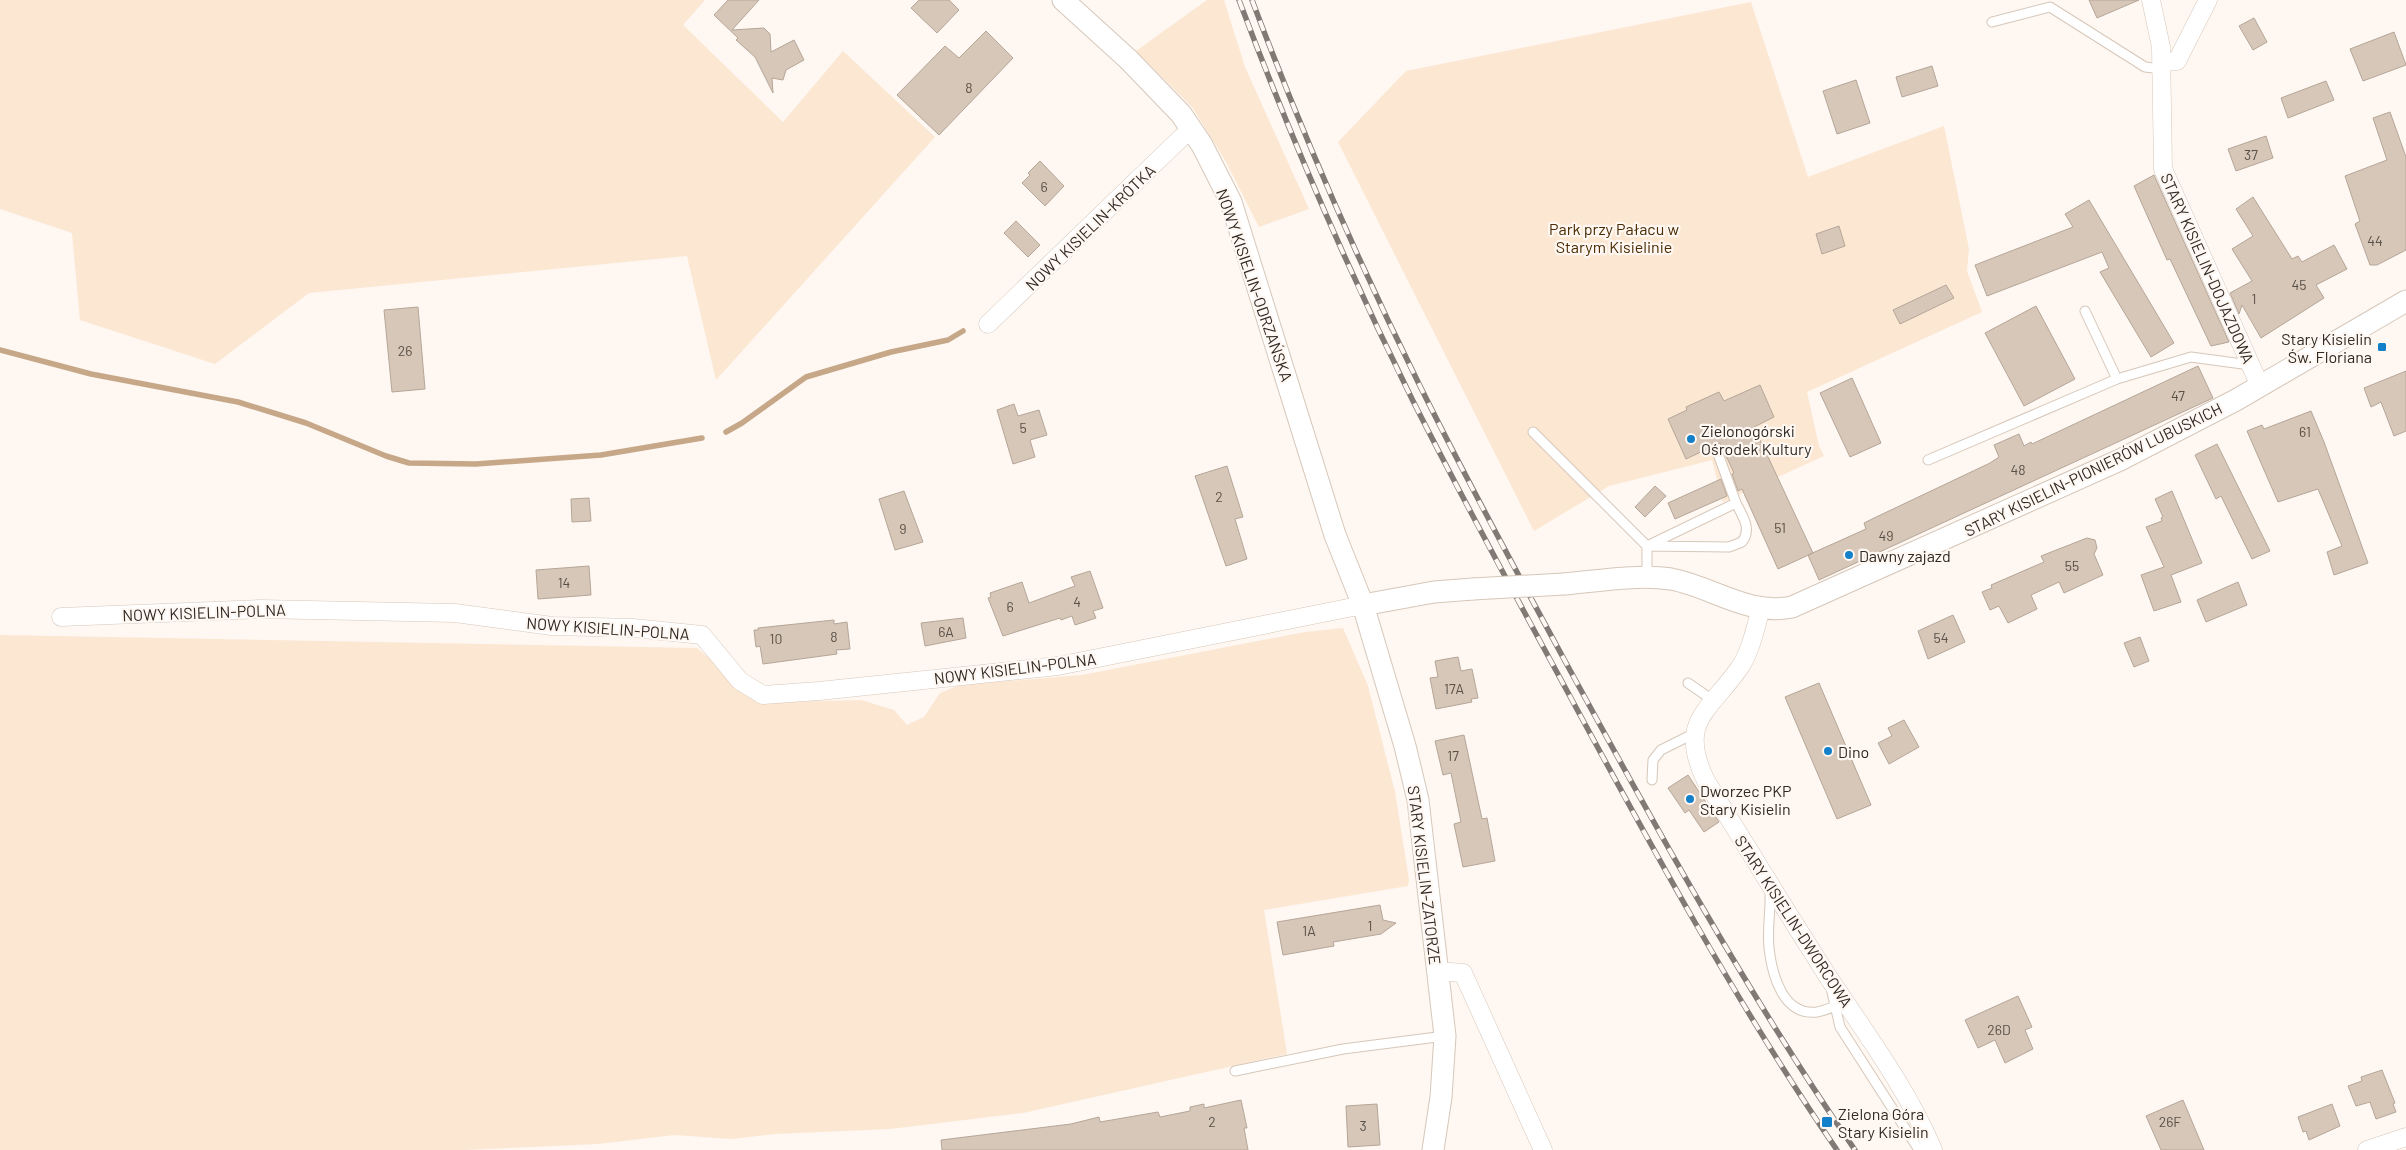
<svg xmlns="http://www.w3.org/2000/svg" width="2406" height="1150" font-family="Barlow,sans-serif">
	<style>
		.green { fill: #fce7d2 }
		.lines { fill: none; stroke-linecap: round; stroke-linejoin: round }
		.stream { stroke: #c6a788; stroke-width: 5.5 }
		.building { fill: #d6c7b8; stroke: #b5a698 }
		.service-casing { stroke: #d6c7b9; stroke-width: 11 }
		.minor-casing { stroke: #d6c7b9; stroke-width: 19 }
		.tertiary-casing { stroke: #d6c7b9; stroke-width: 23 }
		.service { stroke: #fff; stroke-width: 9 }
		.minor { stroke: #fff; stroke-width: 18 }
		.tertiary { stroke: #fff; stroke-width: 21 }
		.rail-casing { stroke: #807974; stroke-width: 5.5 }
		.rail { stroke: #fef7f2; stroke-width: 4; stroke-dasharray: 11; stroke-linecap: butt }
		.tertiary-bridge-casing { stroke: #d6c7b9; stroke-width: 23; stroke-linecap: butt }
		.tertiary-bridge { stroke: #fff; stroke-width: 21 }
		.poi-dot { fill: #1480ca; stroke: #fef7f2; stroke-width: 2 }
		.labels { text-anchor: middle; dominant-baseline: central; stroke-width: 4.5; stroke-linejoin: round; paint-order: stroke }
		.number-label { font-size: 14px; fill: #595048 }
		.street-label { font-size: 16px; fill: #2f2923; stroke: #fef7f2 }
		.park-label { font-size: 16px; fill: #4a2b03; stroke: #fef7f2 }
		.poi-label { font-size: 16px; fill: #2f2923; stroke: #fef7f2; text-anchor: start }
	</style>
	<rect width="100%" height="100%" fill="#fef7f2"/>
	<path class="green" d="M0,0h705l-22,25 100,97 60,-71 92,86 -219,243 -29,-124 -378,37 -94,71 -135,-44 -8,-87 -72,-24z
		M1207,0h17l21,67 64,142 -50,18 -34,-67 -33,-53 -56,-56z
		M1751,2l57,175 136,-51 25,123 -2,22 15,41 -175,80 12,54 5,10 -101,46 -11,-42 -103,26 -75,45 -196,-389 68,-71z
		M1343,628l25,58 27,106 14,88 -1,6 -144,24 23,144 -264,59 -133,16 -115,5 -43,5 -58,-4 -76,9 -132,6h-466v-515l697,13 19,16 69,38 76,-2 33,10 13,15 17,-8 16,-24 20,-8 122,-10 223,-43z"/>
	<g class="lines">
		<path class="stream" d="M0,350l91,24 147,28 68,21 80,33 23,7 67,1 125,-9 101,-17
			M726,432l16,-9 64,-46 85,-25 57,-12 15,-9"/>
	</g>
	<path class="building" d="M728,0h31l-27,30 32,-2 6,6 1,18 23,-12 10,20 -18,10 -3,10 -11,-2 1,15 -18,-36 -19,-17 2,-2 -24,-23z
		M919,0h30l10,10 -22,23 -26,-25z
		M2089,0h50l-42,18z
		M2254,18l13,24 -14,8 -14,-24z
		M986,31l27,27 -74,77 -42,-40 48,-49 14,12z
		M2394,32l12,33 -43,16 -13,-32z
		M1932,66l6,20 -36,11 -6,-20z
		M1856,80l14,43 -33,11 -14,-43z
		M2326,81l8,19 -46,18 -7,-20z
		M2390,112l16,45v93l-29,15h-7l-15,-41 5,-3 -15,-45 42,-16 -14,-42z
		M2266,136l7,22 -37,13 -8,-22z
		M1040,161l24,25 -19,20 -23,-23 8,-8 -2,-2z
		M2154,175l75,167 -18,4 -41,-87 -3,1 -33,-74z
		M2253,197l39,62 6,-3 4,6 32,-17 13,24 -31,16 8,13 -63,40 -19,-33 -3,9 -9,-21 22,-12 -20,-32 21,-13 -17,-27z
		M2089,200l85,143 -23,14 -51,-85 9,-4 -7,-16 -115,44 -12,-31 98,-38 -8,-13z
		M1016,221l24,24 -12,12 -24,-24z
		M1839,226l6,20 -23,8 -6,-20z
		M1946,285l8,13 -54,26 -7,-14z
		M2036,306l39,73 -51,27 -39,-73z
		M418,307l7,82 -33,3 -8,-82z
		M2198,366l15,32 -394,182 -11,-25 58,-26 -2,-6 8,-4 118,-56 9,-6 -5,-12 25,-11 5,12 7,-4 1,2z
		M2406,371v60l-12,5 -13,-34 -10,5 -7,-19z
		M1852,378l29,65 -31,14 -30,-64z
		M1760,385l14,32 -20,10 59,126 -35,16 -36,-80 -4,2 -6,-17 2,-1 -14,-30 -34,16 -18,-40 19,-9 -1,-3 33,-15 5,9z
		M1014,404l4,12 21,-6 8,25 -17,5 5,17 -22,7 -16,-54z
		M2311,411l13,31 44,121 -34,12 -7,-23 15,-6 -24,-57 -40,13 -31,-71 15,-6 2,4z
		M2217,444l53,107 -18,8 -31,-63 -5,3 -21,-44z
		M1227,466l16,51 -8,2 12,40 -21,7 -31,-90z
		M1721,479l6,17 -52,23 -7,-16z
		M1655,486l11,10 -21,21 -10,-10z
		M904,491l19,51 -28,8 -16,-51z
		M2172,491l30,72 -31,12 10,27 -27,9 -13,-36 23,-8 -18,-40 16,-6 -1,-3 2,-1 -8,-18z
		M589,498l2,23 -19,1 -1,-23z
		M2087,538l8,2 2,8 -3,6 9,21 -39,18 -5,-11 -28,13 6,14 -29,14 -9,-17 -9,4 -8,-18 10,-4 -1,-3 53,-23 -3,-6z
		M589,566l2,29 -53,4 -2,-29z
		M1090,571l13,37 -10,3 3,7 -21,7 -3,-9 -11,4 -1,-2 -57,18 -15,-38 3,-1 -1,-4 32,-11 7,21 46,-17 -4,-9z
		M2238,582l9,23 -41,17 -9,-22z
		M1953,615l12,27 -37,17 -10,-28z
		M963,618l3,20 -41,8 -4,-23z
		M834,620v4l13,-2 3,27 -14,1 1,4 -74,10 -3,-18 -4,1 -2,-17h4v-2z
		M2140,637l9,24 -15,6 -10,-24z
		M1458,657l3,14 11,-2 6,29 -7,1 1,3 -36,7 -6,-31 8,-1 -3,-16z
		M1819,683l52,122 -34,14 -52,-122z
		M1904,720l15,27 -30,17 -11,-21 14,-7 -4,-8z
		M1464,735l18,84 5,-1 8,43 -32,6 -9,-43 7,-2 -10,-49 -8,2 -8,-34z
		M1688,775l31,47 -15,10 -15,-22 -4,3 -17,-25z
		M1380,905l3,15 13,3 -15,11 -48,8 1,4 -51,9 -6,-33z
		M2018,996l14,31 -7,3 8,19 -28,14 -10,-23 -17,8 -13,-28z
		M2382,1070l13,33 -2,1 3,8 -20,7 -6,-17 -14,4 -8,-20 14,-5 -1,-4z
		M1241,1100l6,28h-3l4,22h-306l-1,-10 130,-16 28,-7 1,5 58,-10 2,5 30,-6v-4l14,-3v4z
		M2183,1100l21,50h-43l-15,-34z
		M1377,1104l3,41 -32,2 -2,-41z
		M2332,1104l8,22 -31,14 -3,-9 -3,1 -5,-15z"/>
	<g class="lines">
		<defs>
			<path id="service" d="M1992,22l58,-15 95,60 17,2
				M2085,311l32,68
				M1533,432l114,114 82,1 13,-5c10,-13 1,-25 -6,-39
				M1928,460l189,-81 74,-22 59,8
				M1647,578v-32l89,-43 -19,-52
				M1688,683l26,18
				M1652,780l1,-20 8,-10 34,-17
				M1770,890c1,19 -3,40 -1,58 3,27 14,68 48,64 6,-1 13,-4 19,-6
				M1832,992l8,35 79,123
				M1235,1071l108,-22 102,-13"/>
			<path id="minor" d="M2151,0l10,47 2,122 97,217
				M2162,62l15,-1 31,-61
				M988,324l194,-187 11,-7
				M1761,609c-6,19 -10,42 -21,58 -31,45 -63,54 -34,114 41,66 81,132 123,197 37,56 78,110 104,172
				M61,617l199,-8 195,4 97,13 81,2 69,7 38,46 23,14 56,-4 239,-25 305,-61
				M1438,971l25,2 80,177
				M2367,1150l39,-13"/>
			<path id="tertiary" d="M1063,0l65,59 53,55 21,31 29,57 104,333 28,70 42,141 13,54 27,236 -4,61 -8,53
				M1564,584c34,-3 73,-10 107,-5 42,8 77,37 121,28l328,-147 116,-60 170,-99
				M1363,605l71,-13 39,-3"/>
		</defs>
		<use href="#service" class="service-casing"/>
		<use href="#minor" class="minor-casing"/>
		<use href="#tertiary" class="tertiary-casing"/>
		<use href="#service" class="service"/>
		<use href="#minor" class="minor"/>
		<use href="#tertiary" class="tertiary"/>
		<defs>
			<path id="rail" d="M1239,0c51,136 109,270 174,401 49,97 101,192 153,288 85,157 170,314 271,461
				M1252,0c49,131 105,259 167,384 46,93 96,185 146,277 91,167 182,332 290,489"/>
		</defs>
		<use href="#rail" class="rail-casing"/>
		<use href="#rail" class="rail"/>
		<defs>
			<path id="tertiary-bridge" d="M1473,589l91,-5"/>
		</defs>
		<use href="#tertiary-bridge" class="tertiary-bridge-casing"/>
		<use href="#tertiary-bridge" class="tertiary-bridge"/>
	</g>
	<g class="poi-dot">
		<rect x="2377" y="342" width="10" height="10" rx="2.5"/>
		<circle cx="1691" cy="439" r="5"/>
		<circle cx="1849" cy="555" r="5"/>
		<circle cx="1828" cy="751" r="5"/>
		<circle cx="1690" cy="799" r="5"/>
		<rect x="1821" y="1116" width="12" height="12" rx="2.5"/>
	</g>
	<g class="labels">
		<g class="number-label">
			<text x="969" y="87">8</text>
			<text x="2251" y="154">37</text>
			<text x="1044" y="186">6</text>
			<text x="2375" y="240">44</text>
			<text x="2299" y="284">45</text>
			<text x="2254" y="298">1</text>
			<text x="405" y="350">26</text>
			<text x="2178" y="395">47</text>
			<text x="1023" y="427">5</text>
			<text x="2305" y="431">61</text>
			<text x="2018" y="469">48</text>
			<text x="1219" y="496">2</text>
			<text x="1780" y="527">51</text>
			<text x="903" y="528">9</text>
			<text x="1886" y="535">49</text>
			<text x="2072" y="565">55</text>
			<text x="564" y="582">14</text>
			<text x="1077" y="601">4</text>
			<text x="1010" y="606">6</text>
			<text x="946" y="631">6A</text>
			<text x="834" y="636">8</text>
			<text x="1941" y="637">54</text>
			<text x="776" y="638">10</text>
			<text x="1454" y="688">17A</text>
			<text x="1453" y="755">17</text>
			<text x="1370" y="925">1</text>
			<text x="1309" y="930">1A</text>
			<text x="1999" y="1029">26D</text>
			<text x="1212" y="1121">2</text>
			<text x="2170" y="1121">26F</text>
			<text x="1363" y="1125">3</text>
		</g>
		<g class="street-label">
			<text transform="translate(1090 227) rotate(-44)">NOWY KISIELIN-KRÓTKA</text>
			<text transform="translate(2208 268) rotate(66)">STARY KISIELIN-DOJAZDOWA</text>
			<text transform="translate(1255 285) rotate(71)">NOWY KISIELIN-ODRZAŃSKA</text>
			<text transform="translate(2093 469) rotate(-26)">STARY KISIELIN-PIONIERÓW LUBUSKICH</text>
			<text transform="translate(204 612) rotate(-2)">NOWY KISIELIN-POLNA</text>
			<text transform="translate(608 628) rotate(4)">NOWY KISIELIN-POLNA</text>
			<text transform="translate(1015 668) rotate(-7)">NOWY KISIELIN-POLNA</text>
			<text transform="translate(1425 875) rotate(83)">STARY KISIELIN-ZATORZE</text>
			<text transform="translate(1794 921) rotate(57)">STARY KISIELIN-DWORCOWA</text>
		</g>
		<g class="park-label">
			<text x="1614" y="228">Park przy Pałacu w<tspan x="1614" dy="18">Starym Kisielinie</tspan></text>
		</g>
		<g class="poi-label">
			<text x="2372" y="338" text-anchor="end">Stary Kisielin<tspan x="2372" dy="18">Św. Floriana</tspan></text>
			<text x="1701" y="430">Zielonogórski<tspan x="1701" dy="18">Ośrodek Kultury</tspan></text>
			<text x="1859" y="555">Dawny zajazd</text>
			<text x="1838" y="751">Dino</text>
			<text x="1700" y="790">Dworzec PKP<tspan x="1700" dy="18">Stary Kisielin</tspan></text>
			<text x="1838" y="1113">Zielona Góra<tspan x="1838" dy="18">Stary Kisielin</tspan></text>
		</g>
	</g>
</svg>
